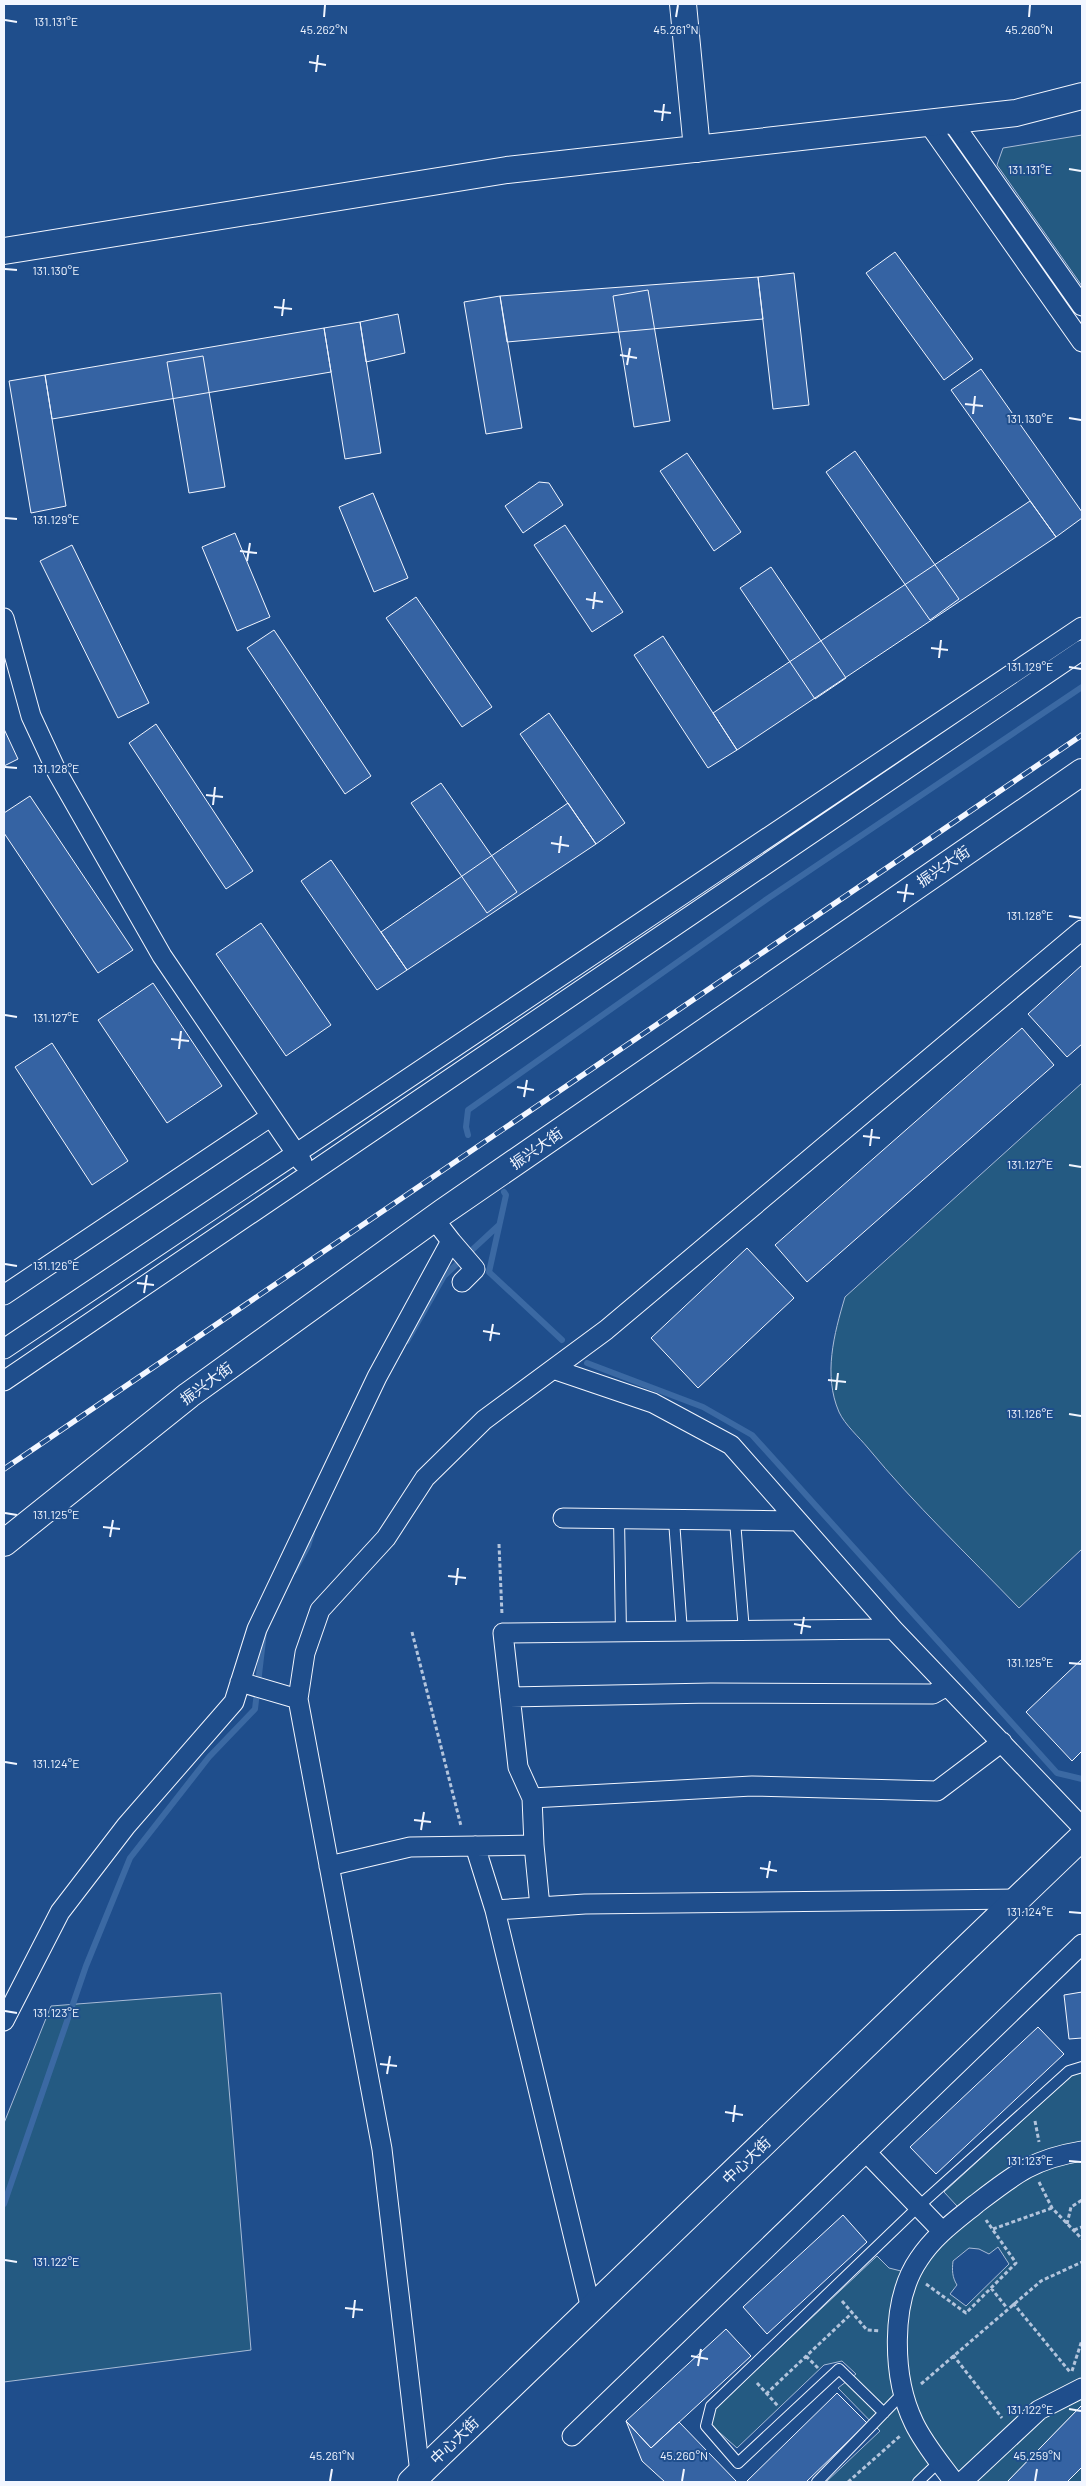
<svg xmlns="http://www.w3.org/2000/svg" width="1086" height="2486" font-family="Barlow,'Noto Sans SC',sans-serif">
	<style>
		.green { fill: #245a82; stroke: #a8bbd7; fill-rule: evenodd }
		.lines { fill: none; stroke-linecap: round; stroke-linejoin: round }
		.stream { stroke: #3b69a3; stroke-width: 6 }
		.building { fill: #3563a3; stroke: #f2f6ff }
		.lane-casing { stroke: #f2f6ff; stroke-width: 12 }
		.street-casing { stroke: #f2f6ff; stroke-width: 21 }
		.secondary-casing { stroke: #f2f6ff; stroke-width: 28 }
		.path { stroke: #b3c4dc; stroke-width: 3; stroke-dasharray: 4 2.5; stroke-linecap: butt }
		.lane { stroke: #1f4e8c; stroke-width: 10 }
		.street { stroke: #1f4e8c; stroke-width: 19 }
		.secondary { stroke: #1f4e8c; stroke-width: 26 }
		.rail-casing { stroke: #f2f6ff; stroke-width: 5.5 }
		.rail { stroke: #1f4e8c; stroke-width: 4; stroke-dasharray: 11; stroke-linecap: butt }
		.ticks { fill: none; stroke: #f2f6ff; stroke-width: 2 }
		.labels { text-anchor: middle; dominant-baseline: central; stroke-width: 4; stroke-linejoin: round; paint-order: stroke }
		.street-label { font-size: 15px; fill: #f2f6ff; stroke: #1f4e8c }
		.ticks-label { font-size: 12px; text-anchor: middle; fill: #f2f6ff; stroke: #1f4e8c; stroke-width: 4; stroke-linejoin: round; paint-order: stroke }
	</style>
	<rect width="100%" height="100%" fill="#1f4e8c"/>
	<path class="green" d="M1082,135v151l-85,-121 6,-17z
		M1082,1083v466l-63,59c-51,-53 -105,-104 -151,-160 -9,-11 -23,-23 -29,-36 -16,-37 -5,-78 6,-115z
		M221,1993l30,357 -247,32v-259l47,-117z
		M1082,2061v344l-75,77h-45l-12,-17 -35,17h-89l54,-51 -42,-43 18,-14 -14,-13 -18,4 -87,83 -26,-23 4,-16 162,-153 12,12 12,3 12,10 19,-26 37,-36 -25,-27 127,-116zM998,2247l11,17 -43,42 -16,-12 7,-9c-5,-8 -5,-15 -4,-24l16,-13 10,1 10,5z
		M1082,2467v15h-15z"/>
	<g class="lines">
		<path class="stream" d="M468,1135l-2,-8 2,-17 299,-211 315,-212
			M504,1192l2,3 -17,77 73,68
			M407,1341l37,-65 55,-51
			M587,1363l116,44 49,28 305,338 25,6
			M294,1571l14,-25 4,-13
			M4,2204l82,-238 44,-108 79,-101 46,-48 9,-77"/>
	</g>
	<path class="building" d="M895,252l78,107 -29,21 -78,-107z
		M794,273l15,132 -36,4 -15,-132z
		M758,277l5,42 -256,23 -7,-46z
		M648,290l22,131 -36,6 -21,-131z
		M500,296l22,132 -36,6 -22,-132z
		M398,314l7,39 -39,9 -6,-40z
		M360,322l21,131 -36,6 -21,-131z
		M324,328l7,44 -279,47 -7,-44z
		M203,356l22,131 -36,6 -22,-131z
		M981,369l101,143v6l-26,19 -105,-147z
		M45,375l21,131 -35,7 -22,-132z
		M855,451l104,148 -29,21 -104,-148z
		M687,453l54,79 -27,19 -54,-80z
		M539,482l10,1 14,22 -40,28 -18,-27z
		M373,493l35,85 -34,14 -35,-85z
		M1030,501l26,36 -319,213 -24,-37z
		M565,525l58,87 -31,20 -58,-87z
		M235,533l35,84 -33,14 -35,-84z
		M72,545l77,158 -31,15 -78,-157z
		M771,567l75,111 -31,21 -75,-111z
		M416,597l76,110 -30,20 -76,-109z
		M274,630l97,146 -26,18 -98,-146z
		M663,636l74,114 -29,18 -74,-113z
		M549,713l76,110 -29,21 -76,-110z
		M156,724l97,147 -27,18 -97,-146z
		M4,729l14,30 -14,7z
		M441,783l76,109 -30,21 -76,-110z
		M30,796l103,154 -35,23 -94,-140v-20z
		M568,803l28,41 -189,126 -26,-38z
		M331,860l76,110 -30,20 -76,-109z
		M261,923l70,102 -45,31 -70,-102z
		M1082,965v79l-15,13 -39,-43z
		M153,983l69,103 -55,37 -69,-103z
		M1022,1028l32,37 -247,217 -32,-37z
		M52,1043l76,118 -36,24 -77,-118z
		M747,1248l47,50 -96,90 -47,-50z
		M1082,1659v92l-10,10 -46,-49z
		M1082,1992v46l-13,1 -5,-44z
		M1038,2027l26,27 -128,120 -26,-27z
		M843,2215l24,27 -100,92 -24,-27z
		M726,2329l25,27 -100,92 -25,-27z
		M837,2393l30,30 -61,59h-60z
		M1082,2405v62l-15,15h-60z
		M626,2421l25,27 28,-26 58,60h-72l-23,-21z"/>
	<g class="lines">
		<defs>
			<path id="lane" d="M619,1519l2,113
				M674,1520l8,112
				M735,1521l9,110
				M884,2413l-45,-44 -101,94 -32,-37 5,-20 208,-200 150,-135 13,-4
				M817,2482l86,-89
				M918,2482l21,-20"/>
			<path id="street" d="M951,120l131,186
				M928,123l154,219
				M4,618l27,98 26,56 105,184 140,206
				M451,1241l24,28 -13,13
				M4,1295l266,-178
				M4,1349l1078,-722
				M553,1369l100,34 78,42 67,76
				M4,1381l1078,-731
				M563,1518l235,3 95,108 189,198
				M240,1682l58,17
				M510,1697l201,-4 222,1 14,-8
				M532,1798l220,-12 185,5 65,-49
				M534,1845l6,62
				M475,1846l20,64 96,399
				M329,1866l81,-19 124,-2 -2,-47 -14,-31 -15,-134 390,-4
				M495,1910l90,-6 433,-5
				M4,2021l56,-109 66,-86 108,-124 23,-73 120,-252 74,-136 -17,-22
				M866,2152l76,79
				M572,2436l510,-492
				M420,2473l-38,-324 -84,-450 7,-46 15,-43 66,-72 39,-60 59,-58 122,-90 476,-400
				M954,2482c-13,-18 -30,-38 -40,-59 -22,-45 -24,-122 5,-164 15,-23 36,-38 57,-55 39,-30 57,-45 106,-53
				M962,2482l77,-72 43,-22"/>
			<path id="secondary" d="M683,4l14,145
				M4,251l503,-81 509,-57 66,-17
				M4,1543l185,-148 254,-183 639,-440
				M411,2482l671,-645"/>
		</defs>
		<use href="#lane" class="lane-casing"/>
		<use href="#street" class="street-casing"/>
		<use href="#secondary" class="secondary-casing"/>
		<path class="path" d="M499,1544l3,71
			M412,1632l49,194
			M1035,2121l4,21
			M1039,2182l13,26 30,31
			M1067,2224l4,-17 11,-7
			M993,2229l59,-21
			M1074,2230l8,-3
			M926,2284l40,29 50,-50 -30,-43
			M991,2288l16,20
			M842,2301l25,29 13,1
			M1013,2303l57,69
			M953,2355l49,63
			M806,2356l12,12
			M1072,2371l10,-31
			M757,2383l21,23
			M921,2384l120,-103 41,-19
			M766,2394l86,-81
			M848,2482l52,-46"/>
		<use href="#lane" class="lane"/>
		<use href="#street" class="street"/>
		<use href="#secondary" class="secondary"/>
		<defs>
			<path id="rail" d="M4,1469l1078,-734"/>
		</defs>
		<use href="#rail" class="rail-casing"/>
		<use href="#rail" class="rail"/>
	</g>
	<path class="ticks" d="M324,17l1,-12M676,17l2,-12M1029,17l1,-12M5,20l12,2M309,62l17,3M316,72l2,-17M654,111l17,2M662,121l2,-17M1069,169l12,2M5,269l12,1M274,307l18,2M282,316l2,-17M620,355l17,3M627,365l3,-17M965,404l18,2M973,414l2,-18M1069,418l12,2M5,518l12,1M240,551l17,2M247,561l3,-18M586,599l17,3M593,609l2,-17M931,648l17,2M939,658l2,-18M1069,667l12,2M5,767l12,1M206,795l17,2M213,805l2,-18M551,843l18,3M559,853l2,-17M897,892l17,2M904,902l3,-18M1069,916l12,2M5,1015l12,2M171,1039l18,2M179,1049l2,-18M517,1087l17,3M524,1097l3,-17M863,1136l17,2M870,1146l2,-17M1069,1165l12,2M5,1264l12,2M137,1283l17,2M144,1293l3,-18M483,1331l17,3M490,1341l3,-17M828,1380l18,2M836,1390l2,-17M1069,1414l12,2M5,1513l12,2M103,1527l17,2M110,1537l3,-17M448,1576l18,2M456,1585l2,-17M794,1624l17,3M801,1634l3,-17M1069,1663l12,1M5,1762l12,2M414,1820l17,2M421,1830l3,-18M760,1868l17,3M767,1878l3,-17M1069,1912l12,1M5,2011l12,2M380,2064l17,2M387,2074l3,-18M725,2112l18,3M733,2122l2,-17M1069,2161l12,1M5,2260l12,2M345,2308l18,2M353,2318l2,-18M691,2356l17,3M698,2366l3,-17M1069,2409l12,2M330,2481l2,-12M682,2481l2,-12M1035,2481l2,-12"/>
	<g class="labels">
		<g class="street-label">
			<text transform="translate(943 866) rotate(-34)">振兴大街</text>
			<text transform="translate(536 1148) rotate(-35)">振兴大街</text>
			<text transform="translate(206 1383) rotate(-36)">振兴大街</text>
			<text transform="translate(746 2160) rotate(-44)">中心大街</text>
			<text transform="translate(454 2440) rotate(-44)">中心大街</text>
		</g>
	</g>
	<g class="ticks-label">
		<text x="56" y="26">131.131°E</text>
		<text x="324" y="34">45.262°N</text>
		<text x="676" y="34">45.261°N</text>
		<text x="1029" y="34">45.260°N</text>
		<text x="1030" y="174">131.131°E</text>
		<text x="56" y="275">131.130°E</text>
		<text x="1030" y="423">131.130°E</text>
		<text x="56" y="524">131.129°E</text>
		<text x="1030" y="671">131.129°E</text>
		<text x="56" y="773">131.128°E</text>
		<text x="1030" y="920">131.128°E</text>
		<text x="56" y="1022">131.127°E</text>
		<text x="1030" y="1169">131.127°E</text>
		<text x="56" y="1270">131.126°E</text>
		<text x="1030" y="1418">131.126°E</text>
		<text x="56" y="1519">131.125°E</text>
		<text x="1030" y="1667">131.125°E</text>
		<text x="56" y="1768">131.124°E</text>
		<text x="1030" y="1916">131.124°E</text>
		<text x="56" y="2017">131.123°E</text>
		<text x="1030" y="2165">131.123°E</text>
		<text x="56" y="2266">131.122°E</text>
		<text x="1030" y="2414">131.122°E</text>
		<text x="332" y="2460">45.261°N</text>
		<text x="684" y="2460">45.260°N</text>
		<text x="1037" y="2460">45.259°N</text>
	</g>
	<rect width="1086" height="2486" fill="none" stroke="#f2f6ff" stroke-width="10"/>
</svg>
